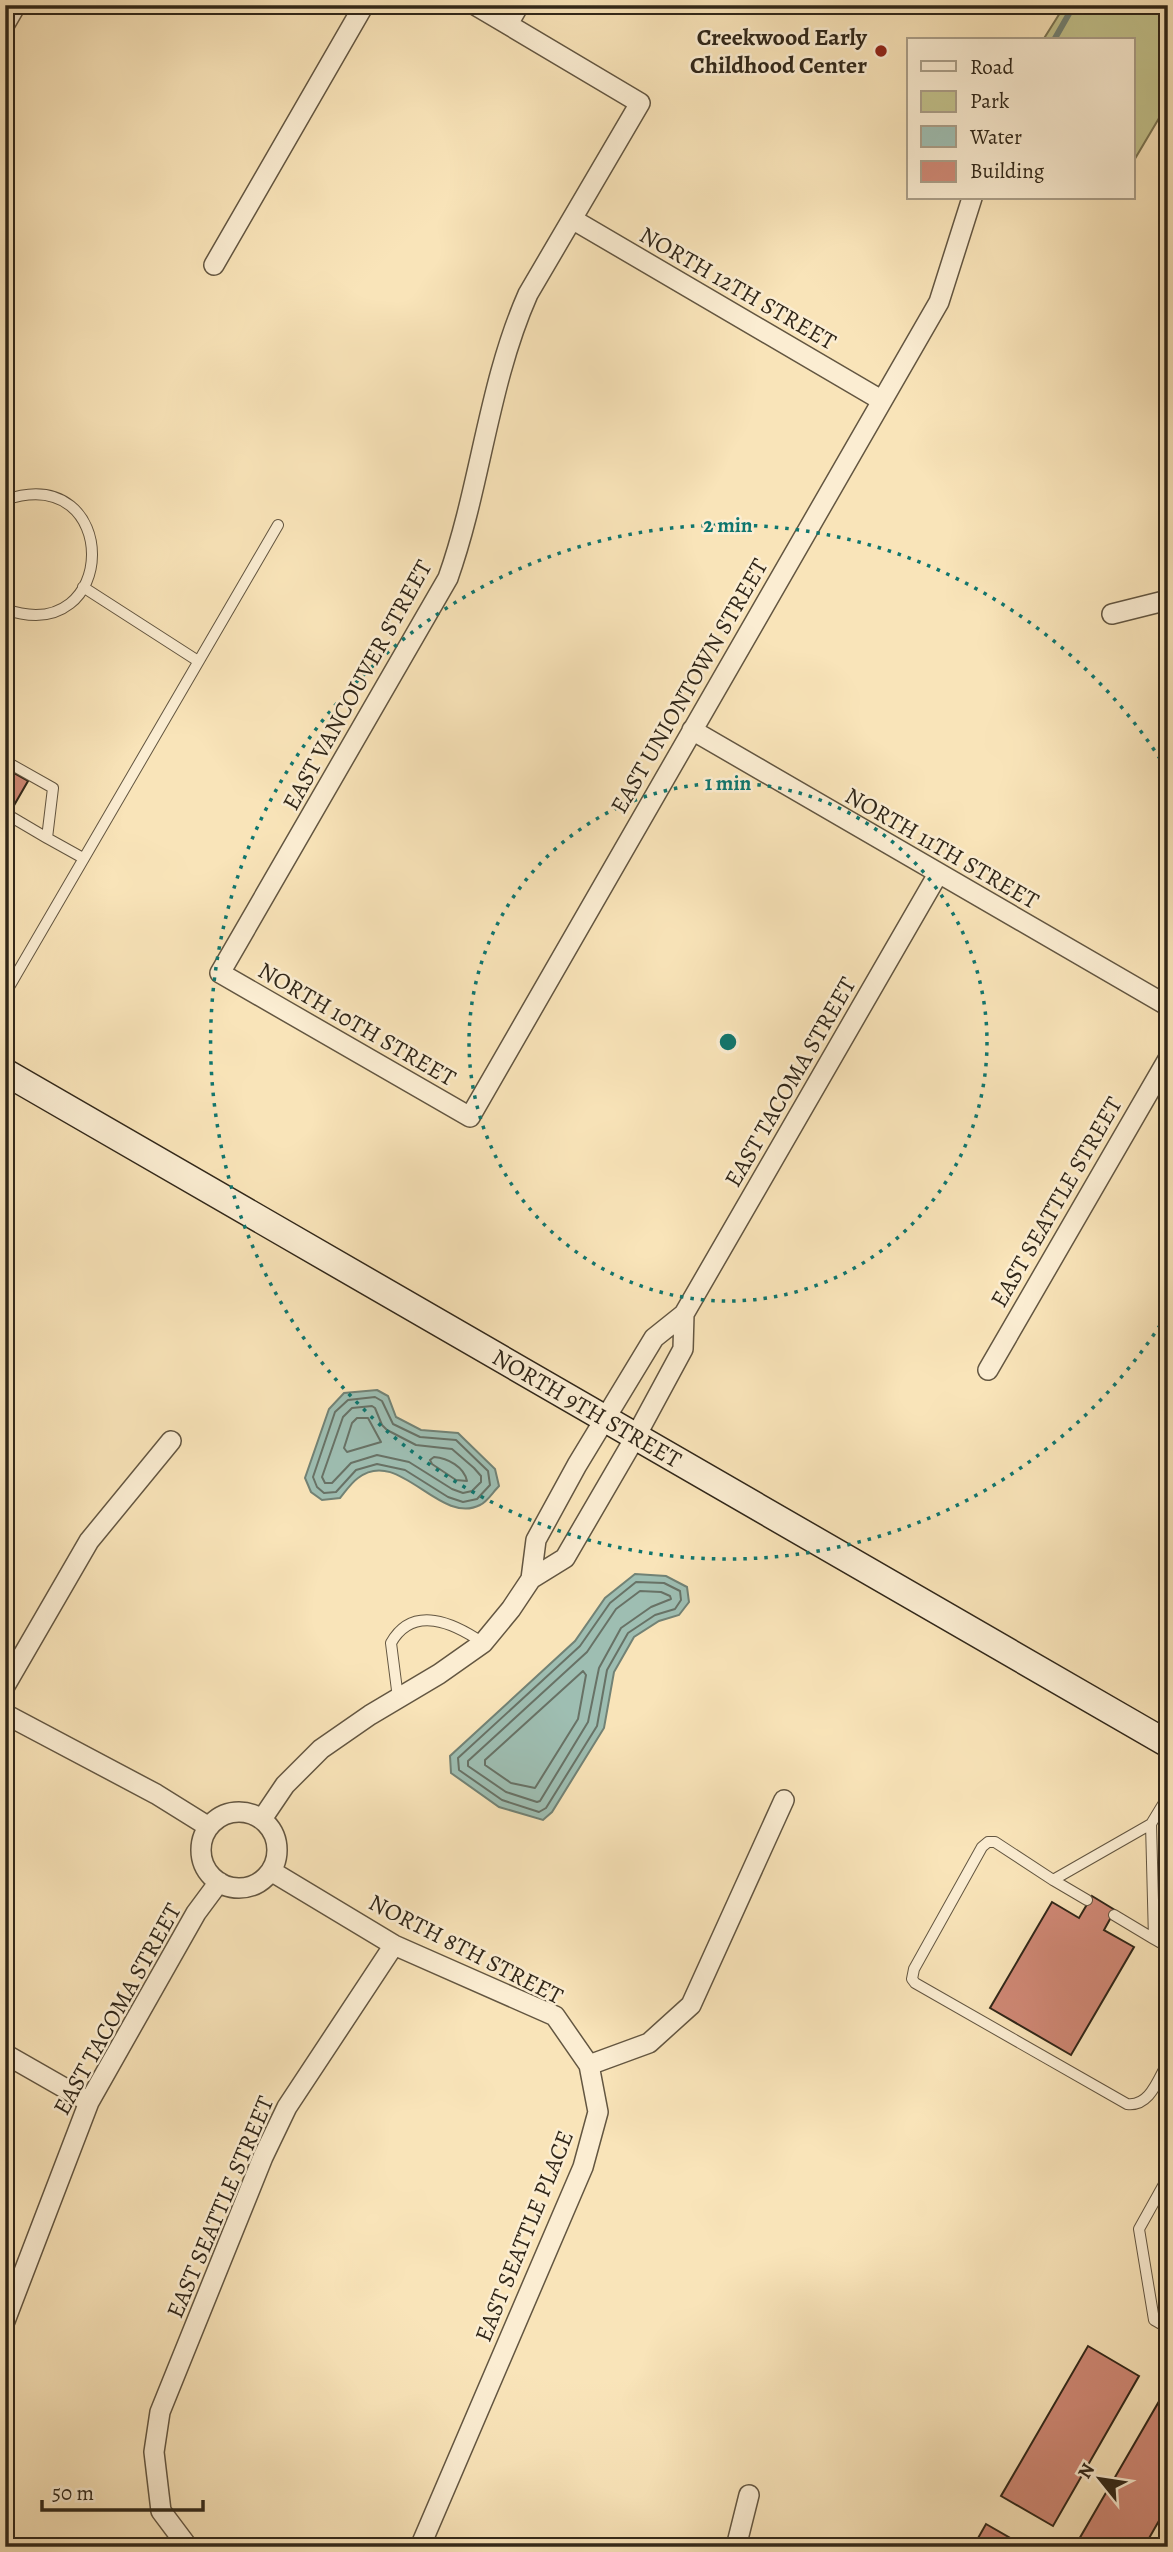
<svg xmlns="http://www.w3.org/2000/svg" width="1173" height="2552" font-family="Alegreya,serif">
	<style>
		.green { fill: #c2c28c; stroke: #7a7452; stroke-width: 2 }
		.water { fill: #9ebeb2; stroke: #728275; stroke-width: 2 }
		.lines { fill: none; stroke-linecap: round; stroke-linejoin: round }
		.shore { stroke: #687266; stroke-width: 2 }
		.stream { stroke: #728275; stroke-width: 6 }
		.building { fill: #cf8875; stroke: #312719; stroke-width: 2 }
		.service-casing { stroke: #635641; stroke-width: 12 }
		.minor-casing { stroke: #635641; stroke-width: 22 }
		.secondary-casing { stroke: #312719; stroke-width: 29 }
		.service { stroke: #fbedd2; stroke-width: 10 }
		.minor { stroke: #fbedd2; stroke-width: 19 }
		.secondary { stroke: #fbedd2; stroke-width: 26 }
		.ring { fill: none; stroke: #0f766e; stroke-width: 3.5; stroke-dasharray: 3.5 7 }
		.poi-dot { fill: #8f2418; stroke: #fbedd2; stroke-width: 2.5 }
		.labels { text-anchor: middle; dominant-baseline: central; stroke-width: 5; stroke-linejoin: round; paint-order: stroke }
		.poi-label { font-size: 24px; font-weight: bold; fill: #312719; stroke: #fbedd2; text-anchor: end }
		.street-label { font-size: 24px; fill: #312719; stroke: #fbedd2 }
		.centre { fill: #0f766e; stroke: #fbedd2; stroke-width: 3.5 }
		.ring-label { font-size: 21px; text-anchor: middle; font-weight: bold; fill: #0f766e; stroke: #fbedd2; stroke-width: 5; stroke-linejoin: round; paint-order: stroke }
	</style>
	<rect width="100%" height="100%" fill="#f9e4b9"/>
	<filter id="stains"><feTurbulence type="fractalNoise" baseFrequency=".00286" numOctaves="4"/><feColorMatrix values="0 0 0 0 .2 0 0 0 0 .09 0 0 0 0 .02 0 0 0 .5 -.17"/></filter>
	<radialGradient id="worn" r=".72"><stop offset=".6" stop-color="#630" stop-opacity="0"/><stop offset="1" stop-color="#630" stop-opacity=".3"/></radialGradient>
	<path class="green" d="M1065,5h103v98l-35,59v-122h-90z"/>
	<path class="water" d="M377,1390l11,6 8,21 25,13 37,3 37,36 4,17c-6,6 -12,16 -19,19 -41,21 -81,-59 -122,-27 -7,5 -13,14 -18,20l-18,2 -11,-8 -6,-14 24,-69 15,-16z
		M635,1574l31,2 21,11 2,15 -10,13 -20,6 -25,16 -20,35 -10,56 -52,84 -9,8 -44,-13 -48,-34 -1,-17 125,-115 30,-43z"/>
	<g class="lines">
		<path class="shore" d="M375,1397l7,4 11,23 27,13 36,3 32,31 2,14 -13,14 -14,3 -15,-5 -43,-27 -28,-6 -21,6 -20,22 -12,1 -7,-6 -4,-10 22,-65 13,-12z
			M372,1406l3,2 7,17 5,5 29,15 36,4 22,19 7,8v6l-9,9 -9,2 -11,-4 -43,-27 -32,-7 -26,8 -19,20h-7l-3,-6 21,-60 9,-9z
			M357,1418h11l13,24 -34,10 -3,-4 8,-25z
			M434,1457c14,1 30,10 33,24l-11,-1 -24,-16 -2,-4z
			M636,1582l28,1 16,8 1,9 -6,9 -20,6 -27,18 -21,37 -10,56 -51,82 -7,4 -37,-12 -43,-30 -1,-12 122,-112 30,-43z
			M640,1591l21,1 9,4 1,3 -20,8 -30,21 -22,40 -11,54 -48,79 -3,1 -31,-10 -38,-26v-5l119,-109 29,-43z
			M583,1671l3,4 -8,44 -43,69 -24,-5 -26,-18v-5z"/>
		<path class="stream" d="M1054,40l20,-35"/>
	</g>
	<path class="building" d="M5,768l23,13 -23,40z
		M1092,1896l23,14 -11,20 30,17 -63,108 -81,-47 62,-106 27,16z
		M1168,2207v43l-8,-29z
		M1088,2346l51,30 -86,150 -52,-30z
		M1165,2391l3,1v113l-24,42h-56l-10,-6z
		M986,2524l40,23h-53z"/>
	<g class="lines">
		<defs>
			<path id="service" d="M5,500c117,-40 115,150 0,109
				M83,587l115,74
				M5,761l48,27 -6,50 36,20
				M8,815l39,23
				M5,969l11,6 -11,19
				M16,975l262,-450
				M398,1698l-7,-55c22,-39 63,-20 92,0
				M1168,1796l-17,28 -98,56 -58,-38h-7l-6,5 -68,122 -2,10 3,4 212,121c23,3 31,-25 41,-42
				M1151,1824l3,115 14,8
				M1053,1880l34,20
				M1114,1915l40,24
				M1168,2177l-29,52 15,91 14,8"/>
			<path id="minor" d="M475,5l165,98 -112,191c-40,90 -47,191 -80,284l-228,395 250,144 469,-815 33,-104
				M5,24l11,-19
				M508,24l11,-19
				M572,219l309,181
				M214,265l150,-260
				M1112,614l56,-14
				M692,730l476,276
				M988,1370l180,-311
				M531,1579l5,-39 41,-75 77,-127 30,-24 254,-440
				M5,1686l84,-145 82,-100
				M5,1714l151,80 53,33
				M201 1850a38 38 0 1 1 76 0a38 38 0 1 1-76 0Z
				M262,1819l23,-34 36,-36 49,-34 69,-41 44,-31 28,-34 20,-30 34,-21 71,-122 47,-87 1,-35
				M271,1871l123,74 161,71 34,49 9,47 -15,55 -163,380
				M5,2054l84,48
				M589,2065l60,-22 42,-38 93,-205
				M5,2321l84,-219 107,-189 23,-31
				M188,2547l-27,-36 -7,-59 6,-40 103,-255 24,-50 107,-162
				M736,2547l13,-52"/>
			<g id="secondary">
				<path id="s1" d="M5,1072l1163,672"/>
			</g>
		</defs>
		<use href="#service" class="service-casing"/>
		<use href="#minor" class="minor-casing"/>
		<use href="#secondary" class="secondary-casing"/>
		<use href="#service" class="service"/>
		<use href="#minor" class="minor"/>
		<use href="#secondary" class="secondary"/>
	</g>
	<g class="ring">
		<circle cx="728" cy="1042" r="259"/>
		<path d="M1166 1316A517 517 0 1 1 1166 768"/>
	</g>
	<circle class="poi-dot" cx="881" cy="51" r="7"/>
	<g class="labels">
		<g class="poi-label">
			<text x="867" y="37">Creekwood Early<tspan x="867" dy="28">Childhood Center</tspan></text>
		</g>
		<g class="street-label">
			<text transform="translate(738 288) rotate(30)">NORTH 12TH STREET</text>
			<text transform="translate(357 685) rotate(-61)">EAST VANCOUVER STREET</text>
			<text transform="translate(689 686) rotate(-60)">EAST UNIONTOWN STREET</text>
			<text transform="translate(942 848) rotate(30)">NORTH 11TH STREET</text>
			<text transform="translate(357 1024) rotate(30)">NORTH 10TH STREET</text>
			<text transform="translate(790 1082) rotate(-60)">EAST TACOMA STREET</text>
			<text transform="translate(1056 1202) rotate(-60)">EAST SEATTLE STREET</text>
			<text stroke="none"><textPath href="#s1" startOffset="672">NORTH 9TH STREET</textPath></text>
			<text transform="translate(466 1949) rotate(27)">NORTH 8TH STREET</text>
			<text transform="translate(117 2009) rotate(-61)">EAST TACOMA STREET</text>
			<text transform="translate(220 2207) rotate(-67)">EAST SEATTLE STREET</text>
			<text transform="translate(524 2236) rotate(-68)">EAST SEATTLE PLACE</text>
		</g>
	</g>
	<circle cx="728" cy="1042" r="10" class="centre"/>
	<g class="ring-label">
		<text x="728" y="532">2 min</text>
		<text x="728" y="790">1 min</text>
	</g>
	<rect width="1173" height="2552" fill="none" stroke="#f9e4b9" stroke-width="28"/>
	<rect x="7" y="7" width="1159" height="2538" fill="none" stroke="#312719" stroke-width="3.5"/>
	<rect x="14" y="14" width="1145" height="2524" fill="none" stroke="#312719" stroke-width="2"/>
	<rect x="907" y="38" width="228" height="161" fill="#fbedd2" stroke="#aa9e88" stroke-width="2"/>
	<rect x="921" y="61" width="35" height="10" fill="#fbedd2" stroke="#aa9e88" stroke-width="2"/>
	<text x="970" y="74" font-size="21" fill="#312719">Road</text>
	<rect x="921" y="91" width="35" height="21" fill="#c2c28c" stroke="#aa9e88" stroke-width="2"/>
	<text x="970" y="108" font-size="21" fill="#312719">Park</text>
	<rect x="921" y="126" width="35" height="21" fill="#9ebeb2" stroke="#aa9e88" stroke-width="2"/>
	<text x="970" y="144" font-size="21" fill="#312719">Water</text>
	<rect x="921" y="161" width="35" height="21" fill="#cf8875" stroke="#aa9e88" stroke-width="2"/>
	<text x="970" y="178" font-size="21" fill="#312719">Building</text>
	<g transform="translate(1100 2479) rotate(300)" stroke="#fbedd2" stroke-width="5" paint-order="stroke">
	<path d="M0-5L12 26L0 18L-12 26Z" fill="#312719"/>
	<text y="-10" font-size="19" font-weight="bold" text-anchor="middle" fill="#312719">N</text>
	</g>
	<path d="M42 2500v10h161v-10" fill="none" stroke="#312719" stroke-width="3.5"/>
	<text x="52" y="2500" font-size="21" fill="#312719" stroke="#fbedd2" stroke-width="5" paint-order="stroke">50 m</text>
	<rect width="100%" height="100%" filter="url(#stains)"/>
	<rect width="100%" height="100%" fill="url(#worn)"/>
</svg>
